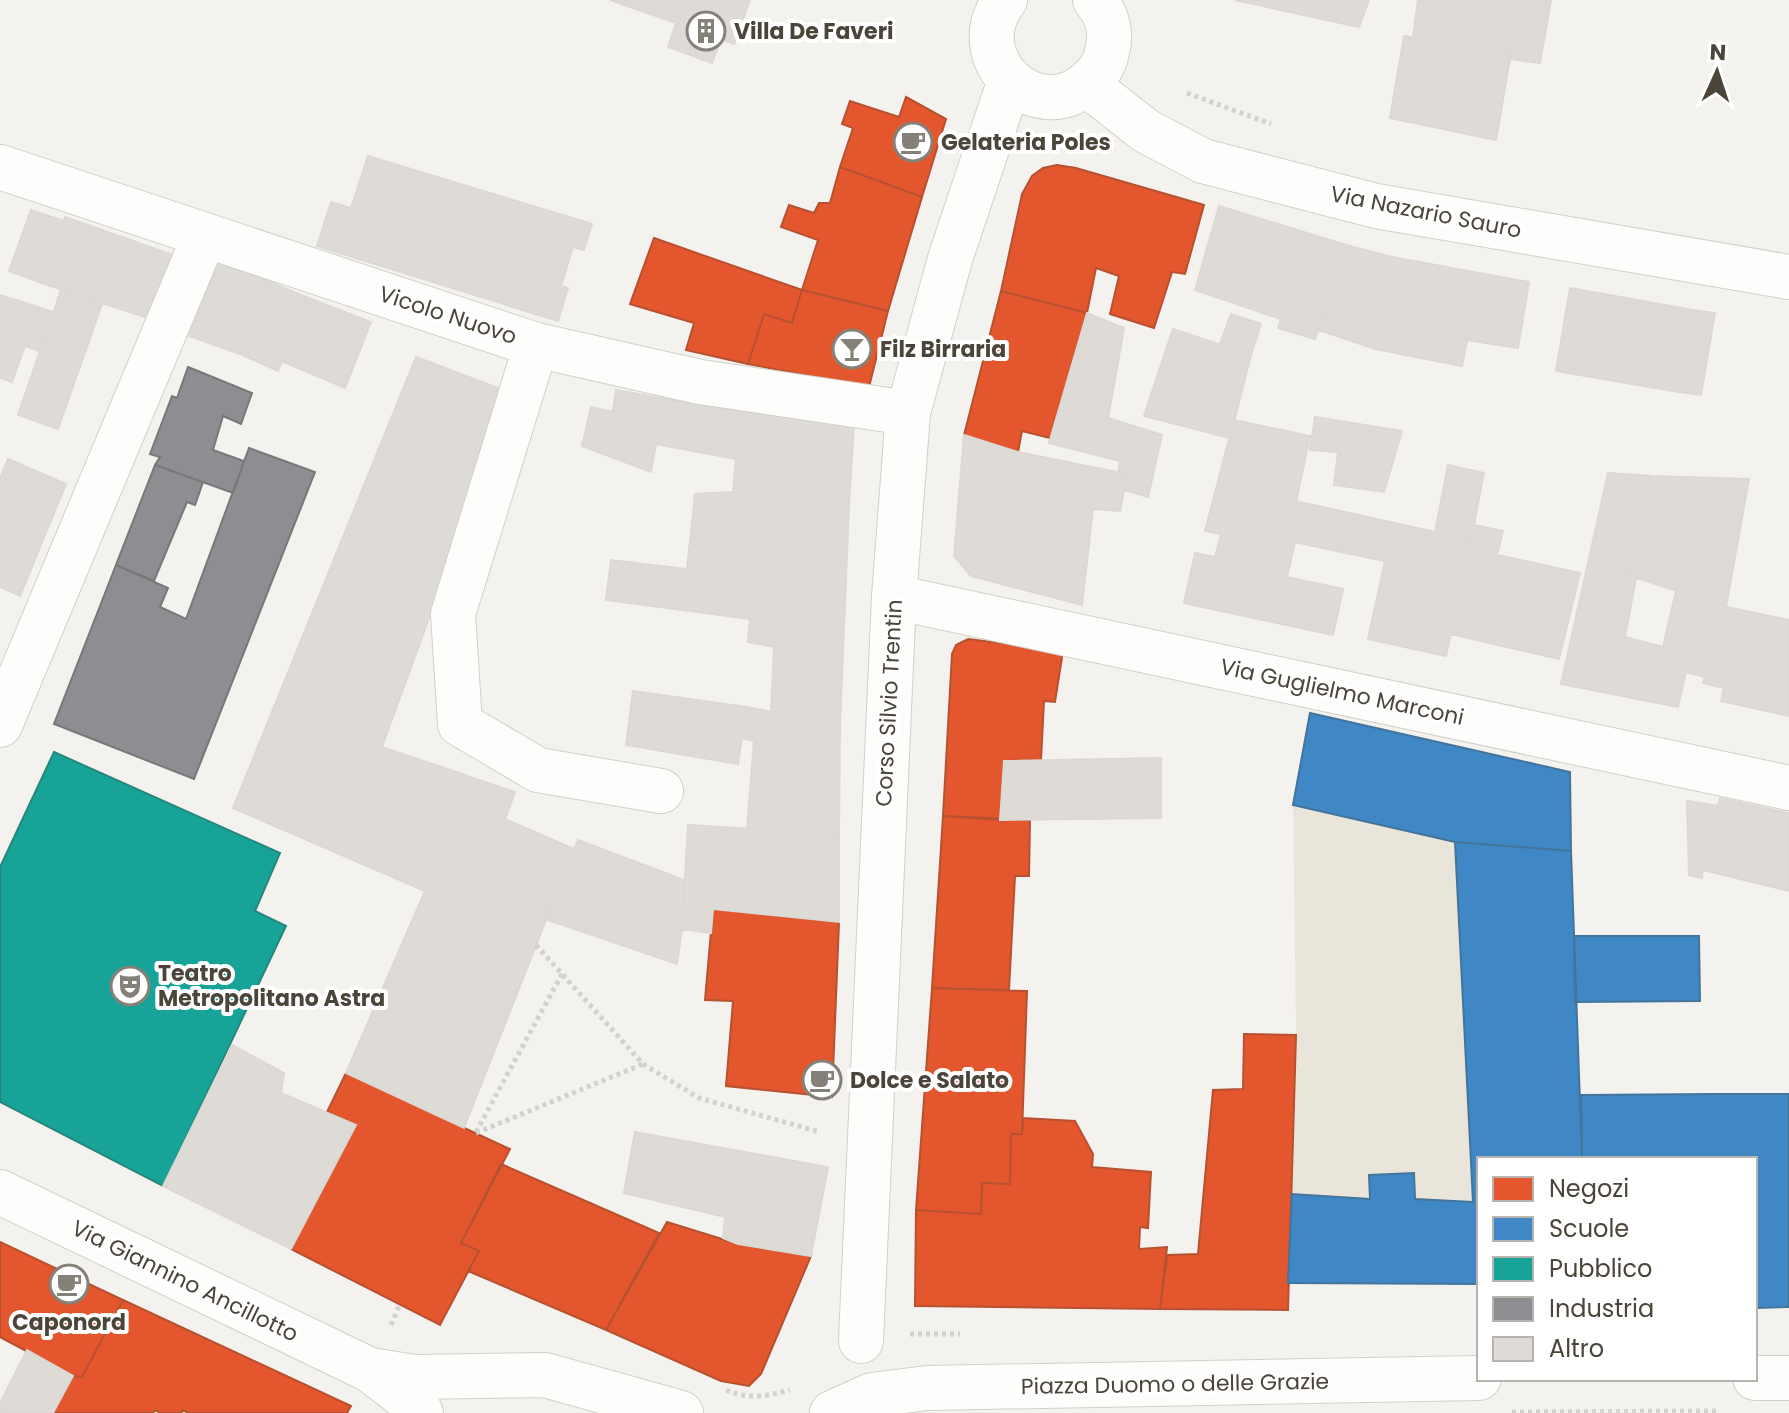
<svg xmlns="http://www.w3.org/2000/svg" width="1789" height="1413" font-family="Poppins,sans-serif">
	<style>
		.education { fill: #eae5da }
		.shops { fill: #e4572e; stroke: #b65131; stroke-width: 2 }
		.schools { fill: #3f88c5; stroke: #43749b; stroke-width: 2 }
		.public { fill: #17a398; stroke: #27867c; stroke-width: 2 }
		.industry { fill: #8d8d92; stroke: #797777; stroke-width: 2 }
		.building { fill: #dedbd6; stroke: #dcd9d4; stroke-width: 2 }
		.lines { fill: none; stroke-linecap: round; stroke-linejoin: round }
		.minor-casing { stroke: #d2d0cb; stroke-width: 46 }
		.path { stroke: #d3d2cc; stroke-width: 5; stroke-dasharray: 4 4; stroke-linecap: butt }
		.minor { stroke: #fdfdfc; stroke-width: 44 }
		.labels { text-anchor: middle; dominant-baseline: central; stroke-width: 8; stroke-linejoin: round; paint-order: stroke }
		.poi-label { font-size: 22px; font-weight: bold; fill: #4b4439; stroke: #fff; text-anchor: start }
		.street-label { font-size: 22px; fill: #4b4439; stroke: #fff }
	</style>
	<rect width="100%" height="100%" fill="#f4f2ee"/>
	<path class="education" d="M1310,713l260,59 5,230 7,157h-103v125l-191,-1 8,-248 -3,-230z"/>
	<path class="shops" d="M906,97l40,22 -24,78 -82,-30 13,-39 -11,-4 8,-23 49,16z
		M1057,165l19,3 128,37 -19,69 -13,-2 -18,56 -44,-14 9,-38 -23,-8 -9,45 -86,-22 21,-97 10,-18 11,-8z
		M840,167l82,30 -34,114 -86,-21 16,-50 -37,-13 8,-22 25,8 5,-10h11z
		M654,238l148,52 -10,33 -28,-9 -16,50 -62,-14 8,-27 -64,-19z
		M802,290l86,21 -19,76 -121,-23 16,-50 28,9z
		M1001,291l86,22 -37,125 -28,-7 -4,21 -54,-17z
		M968,639l95,12 -8,51 -11,-1 -3,59 -37,1 -4,59 -57,-4 9,-162 4,-9z
		M943,816l87,4 -1,56h-14l-6,114 -77,-2z
		M713,909l126,13 -7,175 -106,-11 7,-85 -28,-1z
		M932,988l95,3 -5,143h-11l-1,50 -28,-1 -1,31 -65,-4z
		M1244,1034l52,1 -8,275 -128,-1 7,-54 31,-1 15,-164 30,-1z
		M346,1073l164,76 -49,94 18,8 -39,74 -149,-76 65,-124 -29,-13z
		M1023,1118l52,3 18,33 -1,13 59,5 -3,56 -8,-1 -1,22 28,-2 -7,62 -245,-3 1,-96 65,4 1,-31 28,1 1,-50h11z
		M501,1164l158,69 -53,97 -138,-59 11,-20 -18,-8z
		M667,1222l71,22 73,12 -50,118 -12,12 -28,-5 -115,-51z
		M0,1242l123,58 -41,77 -9,-1 -73,-39z
		M123,1300l228,106 -4,7h-159l-5,-3 -2,3h-21l-5,-3 -2,3h-100l20,-37 9,1z"/>
	<path class="schools" d="M1310,713l260,59 1,79 -116,-9 -162,-37z
		M1455,842l116,9 11,308h-103v125l-191,-1 4,-89 78,5 -1,-24 45,-2 1,26 58,3z
		M1574,936h125l1,65 -125,1z
		M1716,1094h73v213l-34,1v-149h-173l-1,-64z"/>
	<path class="public" d="M54,752l226,101 -25,58 31,15 -123,260 -163,-84v-235z"/>
	<path class="industry" d="M188,367l64,26 -11,31 -18,-8 -10,34 31,11 -11,32 -78,-28 5,-8 -10,-3 22,-58 5,2z
		M249,448l66,24 -121,307 -140,-55 62,-159 52,23 -8,19 26,12z
		M155,465l48,17 -8,23 -8,-3 -33,79 -38,-16z"/>
	<path class="building" d="M610,0h140l-16,44 -13,-5 -9,24 -44,-16 8,-24z
		M1235,0h134l-10,27z
		M1418,0h133l-11,63 -31,-4 7,-44 -56,-9 -5,38 -42,-7z
		M1460,6l56,9 -5,38 -56,-9z
		M1404,36l107,17 -15,87 -106,-22z
		M368,156l224,68 -8,26 -11,-3 -12,39 7,2 -10,33 -241,-75 14,-44 20,6z
		M1219,206l127,39 -31,94 -37,-11 3,-9 -86,-29z
		M31,210l33,11 -22,62 -33,-12z
		M65,217l119,42 -21,64 -121,-40z
		M1346,245l46,12 -17,92 -56,-19z
		M1392,257l137,25 -11,66 -51,-8 -5,26 -87,-17z
		M218,262l50,19 -28,73 -51,-18z
		M268,281l38,16 -28,74 -38,-17z
		M1570,288l123,22 -14,82 -123,-21z
		M61,290l41,14 -44,125 -40,-14z
		M0,295l53,17 -14,39 -14,-5 -13,36 -12,-4z
		M306,297l65,25 -26,66 -64,-27z
		M1693,310l22,3 -14,82 -22,-3z
		M1087,313l37,15 -16,90 54,17 -14,62 -24,-7 3,-16 -9,-1 2,-12 -71,-18z
		M1231,314l30,10 -10,31 -31,-11z
		M1173,329l78,26 -21,83 -86,-22z
		M416,357l95,36 -129,354 133,45 -10,27 69,30 -110,279 -118,-55 79,-182 -192,-83z
		M616,390l124,22 -4,47 -80,-15 -5,28 -69,-26 9,-39 22,5z
		M740,412l114,14 -5,78 -116,-12z
		M1315,417l87,14 -18,61 -50,-7 4,-33 -28,-2z
		M1234,420l76,16 -14,66 8,1 -17,74 56,12 -10,46 -149,-32 11,-50 20,4 6,-23 -16,-3z
		M964,435l54,17 109,22 -7,37 -27,-2 -11,96 -111,-29 -17,-20z
		M8,459l58,25 -46,112 -20,-9v-109z
		M1448,465l36,8 -13,67 -36,-8z
		M1608,473l43,3 -23,99 -40,-12z
		M1651,476l98,3 -23,128 -98,-32z
		M733,492l116,12 -5,124 -94,-9 -144,-19 5,-40 76,9 8,-75z
		M1304,503l46,10 -9,39 -46,-10z
		M1350,513l121,27 -25,116 -78,-17 17,-78 -44,-9z
		M1474,525l29,6 -6,24 83,18 -21,86 -108,-25z
		M1588,563l48,15 -11,59 38,10 13,-56 50,16 -21,70 -19,-5 -8,35 -117,-23z
		M1726,607l63,13v96l-68,-15 3,-13 -21,-5z
		M750,619l94,9 -4,97 -69,-14 3,-64 -26,-5z
		M633,691l114,16 -9,57 -112,-19z
		M747,707l93,18 -1,109 -92,-6 7,-87 -12,-3z
		M1161,758v60l-161,2 4,-59z
		M1720,798l68,15 1,78 -86,-21 -1,8 -13,-3 -2,-74 31,5z
		M688,825l151,9v88l-126,-13 -2,24 -29,-4z
		M578,840l106,40 -2,49 -5,35 -132,-45z
		M232,1045l52,28 -3,20 75,32 -65,124 -128,-63z
		M635,1132l193,35 -17,89 -73,-12 -15,-6 2,-21 -101,-24z
		M27,1350l46,26 -20,37h-53v-10z"/>
	<g class="lines">
		<defs>
			<path id="minor" d="M1005,0c-44,57 31,128 82,83 10,-8 18,-19 20,-31 5,-18 1,-37 -12,-52
				M1086,84l60,47 57,30 173,45 413,71
				M0,167l536,178 164,37 208,31
				M536,345l-83,269 7,110 78,46 123,21
				M894,597l895,191
				M0,725l205,-490
				M0,1192l370,178 48,37 3,6
				M861,1341l33,-744 14,-184 42,-154 60,-179
				M370,1370l44,7 131,-2 136,38
				M1755,1378h34
				M832,1413l40,-18 55,-7 552,-10"/>
		</defs>
		<use href="#minor" class="minor-casing"/>
		<path class="path" d="M1187,93l84,31
			M536,945l107,119 56,34 121,34
			M476,1132l86,-158
			M476,1133l167,-69
			M391,1325l8,-19
			M910,1334h50
			M726,1390c23,10 40,6 64,0
			M1512,1412l206,-1"/>
		<use href="#minor" class="minor"/>
	</g>
	<defs>
		<symbol id="building-ring" viewBox="-11 -11 22 22"><circle r="9.5" fill="#fff" stroke="#868178" stroke-width="1.5"/><path d="M-4-6H4V6H1V3H-1V6H-4ZM-2.5-4.3h1.7v1.8h-1.7ZM.8-4.3h1.7v1.8H.8ZM-2.5-1h1.7V.8h-1.7ZM.8-1h1.7V.8H.8Z" fill="#868178"/></symbol>
		<symbol id="cafe-ring" viewBox="-11 -11 22 22"><circle r="9.5" fill="#fff" stroke="#868178" stroke-width="1.5"/><path d="M-5.5-4.5H6V0H3Q3 3.5 0 3.5H-2.5Q-5.5 3.5-5.5 0ZM3-3.2v2h1.7v-2ZM-6 4.5H4V6H-6Z" fill="#868178"/></symbol>
		<symbol id="bar-ring" viewBox="-11 -11 22 22"><circle r="9.5" fill="#fff" stroke="#868178" stroke-width="1.5"/><path d="M-6-5H6L.8 .8V4.5H3.5V6h-7V4.5H-.8V.8Z" fill="#868178"/></symbol>
		<symbol id="theatre-ring" viewBox="-11 -11 22 22"><circle r="9.5" fill="#fff" stroke="#868178" stroke-width="1.5"/><path d="M-5-5.5Q0-4 5-5.5V0Q5 5 0 6Q-5 5-5 0ZM-3.3-2.5H-1v1.5H-3.3ZM1-2.5H3.3v1.5H1ZM-2.8 1Q0 5.5 2.8 1Z" fill="#868178"/></symbol>
	</defs>
	<g fill-rule="evenodd">
		<use href="#building-ring" x="684" y="9" width="44" height="44"/>
		<use href="#cafe-ring" x="891" y="120" width="44" height="44"/>
		<use href="#bar-ring" x="830" y="327" width="44" height="44"/>
		<use href="#theatre-ring" x="108" y="964" width="44" height="44"/>
		<use href="#cafe-ring" x="800" y="1058" width="44" height="44"/>
		<use href="#cafe-ring" x="47" y="1262" width="44" height="44"/>
	</g>
	<g class="labels">
		<g class="poi-label">
			<text x="734" y="31">Villa De Faveri</text>
			<text x="941" y="142">Gelateria Poles</text>
			<text x="880" y="349">Filz Birraria</text>
			<text x="158" y="973">Teatro<tspan x="158" dy="25">Metropolitano Astra</tspan></text>
			<text x="850" y="1080">Dolce e Salato</text>
			<text x="69" y="1322" text-anchor="middle">Caponord</text>
		</g>
		<g class="street-label">
			<text transform="translate(1426 212) rotate(11)">Via Nazario Sauro</text>
			<text transform="translate(448 315) rotate(18)">Vicolo Nuovo</text>
			<text transform="translate(1342 692) rotate(12)">Via Guglielmo Marconi</text>
			<text transform="translate(889 703) rotate(-87)">Corso Silvio Trentin</text>
			<text transform="translate(185 1281) rotate(26)">Via Giannino Ancillotto</text>
			<text transform="translate(1175 1384) rotate(-1)">Piazza Duomo o delle Grazie</text>
		</g>
	</g>
	<rect x="1477" y="1157" width="280" height="224" fill="#ffffff" stroke="#b7b4b0" stroke-width="2"/>
	<rect x="1493" y="1177" width="40" height="24" fill="#e4572e" stroke="#b7b4b0" stroke-width="2"/>
	<text x="1549" y="1197" font-size="24" fill="#4b4439">Negozi</text>
	<rect x="1493" y="1217" width="40" height="24" fill="#3f88c5" stroke="#b7b4b0" stroke-width="2"/>
	<text x="1549" y="1237" font-size="24" fill="#4b4439">Scuole</text>
	<rect x="1493" y="1257" width="40" height="24" fill="#17a398" stroke="#b7b4b0" stroke-width="2"/>
	<text x="1549" y="1277" font-size="24" fill="#4b4439">Pubblico</text>
	<rect x="1493" y="1297" width="40" height="24" fill="#8d8d92" stroke="#b7b4b0" stroke-width="2"/>
	<text x="1549" y="1317" font-size="24" fill="#4b4439">Industria</text>
	<rect x="1493" y="1337" width="40" height="24" fill="#dedbd6" stroke="#b7b4b0" stroke-width="2"/>
	<text x="1549" y="1357" font-size="24" fill="#4b4439">Altro</text>
	<g transform="translate(1717 72) rotate(3)" stroke="#ffffff" stroke-width="6" paint-order="stroke">
	<path d="M0-6L14 30L0 20L-14 30Z" fill="#4b4439"/>
	<text y="-12" font-size="22" font-weight="bold" text-anchor="middle" fill="#4b4439">N</text>
	</g>
</svg>
